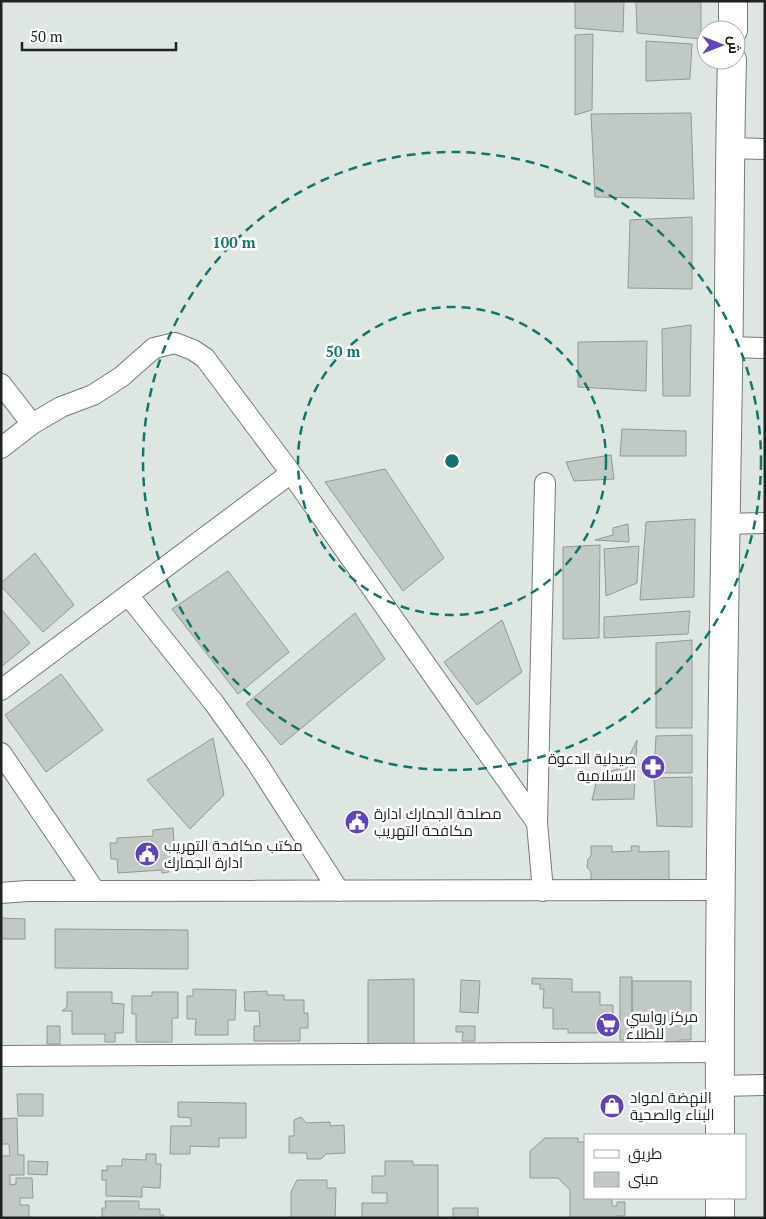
<svg xmlns="http://www.w3.org/2000/svg" width="766" height="1219" font-family="'PT Serif',Cairo,serif">
	<style>
		.building { fill: #c1c9c5; stroke: #929995 }
		.lines { fill: none; stroke-linecap: round; stroke-linejoin: round }
		.street-casing { stroke: #757c78; stroke-width: 22 }
		.secondary-casing { stroke: #757c78; stroke-width: 30 }
		.street { stroke: #fff; stroke-width: 20 }
		.secondary { stroke: #fff; stroke-width: 28 }
		.ring { fill: none; stroke: #0f766e; stroke-width: 2.5; stroke-dasharray: 9 6 }
		.labels { text-anchor: middle; dominant-baseline: central; stroke-width: 5; stroke-linejoin: round; paint-order: stroke }
		.poi-label { font-size: 15px; fill: #1f2220; stroke: #fff; text-anchor: start }
		.centre { fill: #0f766e; stroke: #fff; stroke-width: 2.5 }
		.ring-label { font-size: 15px; text-anchor: middle; font-weight: bold; fill: #0f766e; stroke: #fff; stroke-width: 5; stroke-linejoin: round; paint-order: stroke }
	</style>
	<rect width="100%" height="100%" fill="#dee6e2"/>
	<path class="building" d="M575,1h49l-1,31 -48,-4z
		M636,1h65v38l-64,-6z
		M593,34l-1,76 -17,5v-80z
		M646,41l46,3 -2,35 -44,2z
		M691,113l3,86 -99,-2 -4,-83z
		M692,217v72l-64,-1 2,-68z
		M691,325l-1,71h-27l-1,-67z
		M647,341l-1,50 -68,-4v-45z
		M622,429l64,2v25h-66z
		M611,455l3,24 -40,2 -8,-19z
		M385,469l59,89 -41,33 -78,-109z
		M695,519l-1,78 -54,3 6,-78z
		M628,524l1,18 -34,-2 18,-5v-7z
		M600,545l-1,93 -36,1v-92z
		M639,546l-2,37 -31,13 -2,-47z
		M35,553l39,52 -31,27 -42,-46v-3z
		M228,571l61,81 -51,42 -66,-85z
		M1,609l29,34 -29,24z
		M690,611l-2,23 -84,4v-21z
		M355,613l30,46 -104,86 -35,-41z
		M502,620l20,52 -45,33 -33,-43z
		M692,640v88h-36v-85z
		M61,674l42,56 -57,42 -41,-57z
		M692,735v38h-38l2,-37z
		M213,738l11,57 -34,34 -43,-49z
		M637,740l-3,59 -42,1 6,-25 26,-8z
		M692,777v50l-35,-1 -3,-48z
		M173,828l1,15 13,-1 2,23 -21,2 1,5 -7,1v-3l-44,3 -1,-14h-6l-1,-16h7v-5l36,-2v-6z
		M591,846h21v6l20,-1 -1,-5h8v6l30,-1v34l-78,-4v-9l-4,-5 1,-8 3,-3z
		M1,918l24,1v20h-24z
		M55,929l133,1v39l-133,-1z
		M620,977h12v63h-12z
		M532,978l40,1v13h28v13h13v12h-11v10h11v6h-45v-4h-15v-21h-10l1,-19h-4v-5h-8z
		M414,979v66h-46v-65z
		M461,980l19,1 -2,32 -18,-1z
		M632,981h59v59h-11v6h-48z
		M193,989l43,1 -1,30h-7v15h-33l1,-16h-9v-23h6z
		M267,991v4h17v5h20v13h4v15h-8v13h-46v-15h6l-1,-15h-14l-1,-19z
		M67,992h45v11l12,1 -1,29h-8v9h-10v-8h-33v-23h-10l5,-4z
		M152,992h26v26h-6v24h-36v-28h-4v-18h20z
		M47,1026h13v18h-13z
		M456,1026h19v15h-13l1,-9h-7z
		M17,1094h26v22h-25z
		M178,1102l68,1v35h-27v9l-29,-1v8h-20l1,-28h20v-8l-13,-1z
		M301,1117l5,6 24,-1v4l14,-1 1,28 -19,1 -5,5h-14v-6h-18v-17h5v-16z
		M17,1118l1,37h6v20h-14v10l6,-1v-6h16l1,20h-13v7h9v13h-28v-62h9l-1,-12h-8v-25z
		M545,1138h33v4h7v56h27v8h5v-4h8v14h-8v2h-47v-28l-12,-12h-28v-27z
		M146,1154h10v10h5l-1,24 -18,-1v10l-36,-1v-16h-4v-10l5,1v-5h15v-7l24,1z
		M28,1161l20,1 -1,13 -19,-1z
		M385,1161h28v4h25v53h-76v-15h25v-10h-15v-17h13z
		M297,1180h30v8h9l-1,30h-44v-26z
		M105,1201h34v8h21v6h4v3h-62v-10h4z
		M453,1208h25v10h-25z"/>
	<g class="lines">
		<defs>
			<path id="street" d="M729,148l36,1
				M728,347l37,1
				M1,384l31,40
				M1,448l31,-24 29,-17 32,-12 28,-18 33,-29 21,-5 18,7 12,8 86,115 246,350
				M725,524l40,-1
				M128,595l86,108 43,60 82,128
				M1,690l290,-217
				M1,753l94,138
				M543,891l-6,-68 8,-340
				M1,893l26,-2 694,-1
				M1,1056l719,-4
				M720,1086l45,-1"/>
			<path id="secondary" d="M733,30v-29
				M720,1135c-1,-254 4,-508 8,-762 2,-104 1,-209 4,-313
				M720,1198v20"/>
		</defs>
		<use href="#street" class="street-casing"/>
		<use href="#secondary" class="secondary-casing"/>
		<use href="#street" class="street"/>
		<use href="#secondary" class="secondary"/>
	</g>
	<g class="ring">
		<circle cx="452" cy="461" r="154"/>
		<circle cx="452" cy="461" r="309"/>
	</g>
	<defs>
		<symbol id="pharmacy-disc" viewBox="-11 -11 22 22"><circle r="9.5" fill="#6142bb" stroke="#fff"/><path d="M-2-6h4v4h4v4h-4v4h-4v-4h-4v-4h4Z" fill="#fff"/></symbol>
		<symbol id="civic-disc" viewBox="-11 -11 22 22"><circle r="9.5" fill="#6142bb" stroke="#fff"/><path d="M-.6-6.5H3V-4.5H.6V-3L4-1V1h2V6H-6V1h2V-1L-.6-3ZM-1.2 2.5V6h2.4V2.5Z" fill="#fff"/></symbol>
		<symbol id="supermarket-disc" viewBox="-11 -11 22 22"><circle r="9.5" fill="#6142bb" stroke="#fff"/><path d="M-6-5.5h2.5l.6 2H6L4.5 2H-2.5L-4.4-4H-6ZM-1.5 3.2a1.3 1.3 0 1 0 .1 0ZM3 3.2a1.3 1.3 0 1 0 .1 0Z" fill="#fff"/></symbol>
		<symbol id="shop-disc" viewBox="-11 -11 22 22"><circle r="9.5" fill="#6142bb" stroke="#fff"/><path d="M-5-2.5h2.3a2.7 3.5 0 0 1 5.4 0H5L5.5 6h-11ZM-1.5-2.5h3a1.5 2.3 0 0 0-3 0Z" fill="#fff"/></symbol>
	</defs>
	<g fill-rule="evenodd">
		<use href="#pharmacy-disc" x="639" y="753" width="28" height="28"/>
		<use href="#civic-disc" x="343" y="808" width="28" height="28"/>
		<use href="#civic-disc" x="133" y="840" width="28" height="28"/>
		<use href="#supermarket-disc" x="594" y="1011" width="28" height="28"/>
		<use href="#shop-disc" x="598" y="1092" width="28" height="28"/>
	</g>
	<g class="labels">
		<g class="poi-label">
			<text x="636" y="758" text-anchor="end">صيدلية الدعوة<tspan x="636" dy="17">الاسلامية</tspan></text>
			<text x="374" y="813">مصلحة الجمارك ادارة<tspan x="374" dy="17">مكافحة التهريب</tspan></text>
			<text x="164" y="845">مكتب مكافحة التهريب<tspan x="164" dy="17">ادارة الجمارك</tspan></text>
			<text x="626" y="1016">مركز رواسي<tspan x="626" dy="17">للطلاء</tspan></text>
			<text x="630" y="1097">النهضة لمواد<tspan x="630" dy="17">البناء والصحية</tspan></text>
		</g>
	</g>
	<circle cx="452" cy="461" r="8" class="centre"/>
	<g class="ring-label">
		<text x="234" y="248">100 m</text>
		<text x="343" y="357">50 m</text>
	</g>
	<rect width="766" height="1219" fill="none" stroke="#1f2220" stroke-width="5"/>
	<rect x="584" y="1134" width="162" height="65" fill="#ffffff" stroke="#a5a7a6"/>
	<rect x="594" y="1150" width="25" height="8" fill="#ffffff" stroke="#a5a7a6"/>
	<text x="628" y="1159" font-size="15" fill="#1f2220">طريق</text>
	<rect x="594" y="1172" width="25" height="15" fill="#c1c9c5" stroke="#a5a7a6"/>
	<text x="628" y="1184" font-size="15" fill="#1f2220">مبنى</text>
	<g transform="translate(721 45) rotate(90)"><circle r="24" fill="#ffffff" stroke="#a5a7a6"/>
	<path d="M0-4L9 19L0 12L-9 19Z" fill="#6142bb"/>
	<text y="-8" font-size="14" font-weight="bold" text-anchor="middle" fill="#1f2220">ش</text>
	</g>
	<path d="M22 42v8h154v-8" fill="none" stroke="#1f2220" stroke-width="2.5"/>
	<text x="30" y="42" font-size="15" fill="#1f2220" stroke="#ffffff" stroke-width="4" paint-order="stroke">50 m</text>
</svg>
